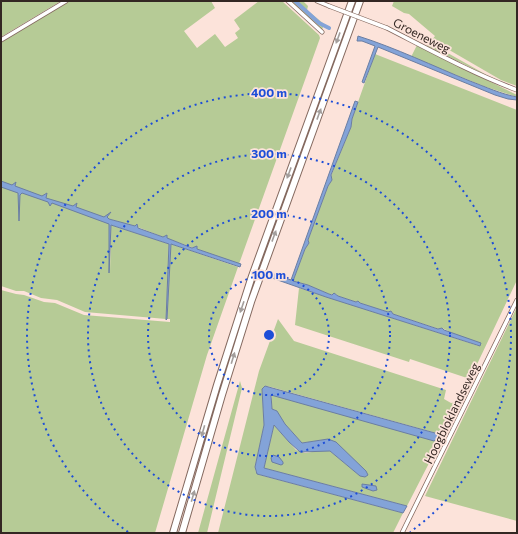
<svg xmlns="http://www.w3.org/2000/svg" width="518" height="534" font-family="Commissioner,sans-serif">
	<style>
		.green { fill: #b6cb96 }
		.water { fill: #83a3d8; stroke: #6b7ea2 }
		.lines { fill: none; stroke-linecap: round; stroke-linejoin: round }
		.canal { stroke: #83a3d8; stroke-width: 4 }
		.street-casing { stroke: #84695f; stroke-width: 5 }
		.highway-casing { stroke: #84695f; stroke-width: 8 }
		.street { stroke: #fff; stroke-width: 3.5 }
		.highway { stroke: #fff; stroke-width: 6 }
		.street-bridge-casing { stroke: #84695f; stroke-width: 5; stroke-linecap: butt }
		.street-bridge { stroke: #fff; stroke-width: 3.5 }
		.oneway { fill: #a39e9c }
		.ring { fill: none; stroke: #1d4ed8; stroke-width: 2; stroke-dasharray: 2 4 }
		.labels { text-anchor: middle; dominant-baseline: central; stroke-width: 3.5; stroke-linejoin: round; paint-order: stroke }
		.street-label { font-size: 12px; fill: #332723; stroke: #fce3da }
		.centre { fill: #1d4ed8; stroke: #fce3da; stroke-width: 2 }
		.ring-label { font-size: 12px; text-anchor: middle; font-weight: bold; fill: #1d4ed8; stroke: #fce3da; stroke-width: 3.5; stroke-linejoin: round; paint-order: stroke }
	</style>
	<rect width="100%" height="100%" fill="#fce3da"/>
	<path class="green" d="M1,1h60l-60,36z
		M68,1h143l4,7 -31,23 13,17 18,-14 10,13 13,-9 -3,-5 5,-4 -6,-9 25,-19h23l37,34 1,3 -81,226 -76,-27 -28,-11 -26,-7 -2,-2 -4,2 7,2v51l1,-47 58,19 -3,75 -81,-7 -28,-12 -16,-2 -17,-7h-8l-15,-5v-245z
		M289,1h14l5,5 -1,4 17,14 -2,6z
		M394,1h123v85l-16,-6 -69,-40 3,-4 -26,-22 -5,-1 -12,-7z
		M430,43l62,35 -65,-32z
		M417,45l100,50v2l-31,-10 -75,-30z
		M375,54l142,56v170l-47,99 -60,-20 -1,3 -114,-37 4,-37 180,58 -37,-18 -3,1 -46,-15 -2,-3 -3,1 -28,-9 -2,-2 -2,1 -18,-6 -2,-2h-7l-21,-9 -15,-4 12,-32 4,-6 -1,-3 20,-54 4,-6 -1,-4 20,-49 1,-8z
		M171,244l67,23 -31,88 -52,178h-154v-243l15,4 8,1 20,7 11,1 29,12 86,7v-3h-3z
		M517,307v214l-92,-25z
		M278,319l16,22 152,49 -2,9 7,4 7,-1 -14,30 -2,-2 -6,3 -165,-46 -6,-1 -3,3 2,36 -9,42 1,5 4,3 143,38 -10,20h-175l41,-162z
		M240,381l2,7 -35,145h-9z
		M272,395l164,45 9,-8 -38,74 -143,-38 10,-43 22,25 9,3 14,-2h11l30,25 -38,-36 -20,3 -17,-19 -10,-14 -3,-1z"/>
	<path class="water" d="M358,36c38,12 75,30 112,45 16,6 31,13 47,16v3l-9,-1 -13,-4 -117,-48 -14,36 -2,-1 13,-36 -13,-5h-5z
		M355,101l3,1 -6,17 -1,8 -20,48 1,5 -4,6 -20,54 1,3 -4,6 -12,32 15,4 21,9 3,1 2,-2 4,3 18,6 2,-1 2,2 28,9 3,-1 2,3 45,15 4,-1 2,2 37,13 -1,3 -154,-49 -54,-19 2,-4 17,6z
		M1,181l11,4 4,-3 -1,4 27,10 5,-3 -1,5 27,8 4,-3 -1,4 28,10 7,-5 -4,5 2,2 26,7 2,-2 1,4 25,9 4,-2v3l25,10 5,-2v3l44,15 -1,3 -69,-23 -4,75 -1,1 3,-76 -58,-19 -2,48v-49l-57,-21 -2,3 -2,-4 -26,-9 -2,2 -1,26 -1,-28 -17,-6z
		M265,386l170,47 7,-3 3,2 -11,9 -163,-46 1,14 5,2 8,13 17,19 26,-4 8,3 30,29 2,4 -3,2 -5,-1 -30,-25 -30,1 -11,-10 -15,-17 -10,43 143,38 -4,7 -146,-39 -2,-7 9,-42 -2,-36z
		M273,455l6,2 4,5v2l-2,1 -9,-3 -1,-4z
		M362,484l14,2 1,4 -4,1 -11,-4z"/>
	<g class="lines">
		<path class="canal" d="M295,1l24,22 10,5"/>
		<defs>
			<path id="street" d="M288,1l34,31
				M317,1l12,5
				M387,28c43,22 85,45 130,62
				M1,40l65,-39
				M402,533l115,-233"/>
			<path id="highway" d="M173,533l44,-148 35,-109 100,-275
				M182,533l40,-138 29,-93 109,-301"/>
		</defs>
		<use href="#street" class="street-casing"/>
		<use href="#highway" class="highway-casing"/>
		<use href="#street" class="street"/>
		<use href="#highway" class="highway"/>
		<defs>
			<path id="street-bridge" d="M329,6l58,22"/>
		</defs>
		<use href="#street-bridge" class="street-bridge-casing"/>
		<use href="#street-bridge" class="street-bridge"/>
	</g>
	<defs><path id="oneway-solid" d="M-6-.8H1V-3.2L6.5 0L1 3.2V.8H-6Z"/></defs>
	<g class="oneway">
		<use href="#oneway-solid" transform="translate(338 38) rotate(110)"/>
		<use href="#oneway-solid" transform="translate(319 114) rotate(-70)"/>
		<use href="#oneway-solid" transform="translate(289 173) rotate(110)"/>
		<use href="#oneway-solid" transform="translate(274 236) rotate(-70)"/>
		<use href="#oneway-solid" transform="translate(242 307) rotate(109)"/>
		<use href="#oneway-solid" transform="translate(233 358) rotate(-73)"/>
		<use href="#oneway-solid" transform="translate(203 431) rotate(106)"/>
		<use href="#oneway-solid" transform="translate(193 496) rotate(-74)"/>
	</g>
	<g class="ring">
		<circle cx="269" cy="335" r="60"/>
		<circle cx="269" cy="335" r="121"/>
		<circle cx="269" cy="335" r="181"/>
		<path d="M128 532A242 242 0 1 1 410 532"/>
	</g>
	<g class="labels">
		<g class="street-label">
			<text transform="translate(422 35) rotate(27)">Groeneweg</text>
			<text transform="translate(451 413) rotate(-64)">Hoogbloklandseweg</text>
		</g>
	</g>
	<circle cx="269" cy="335" r="6" class="centre"/>
	<g class="ring-label">
		<text x="269" y="97">400 m</text>
		<text x="269" y="158">300 m</text>
		<text x="269" y="218">200 m</text>
		<text x="269" y="279">100 m</text>
	</g>
	<rect width="518" height="534" fill="none" stroke="#332723" stroke-width="4"/>
</svg>
